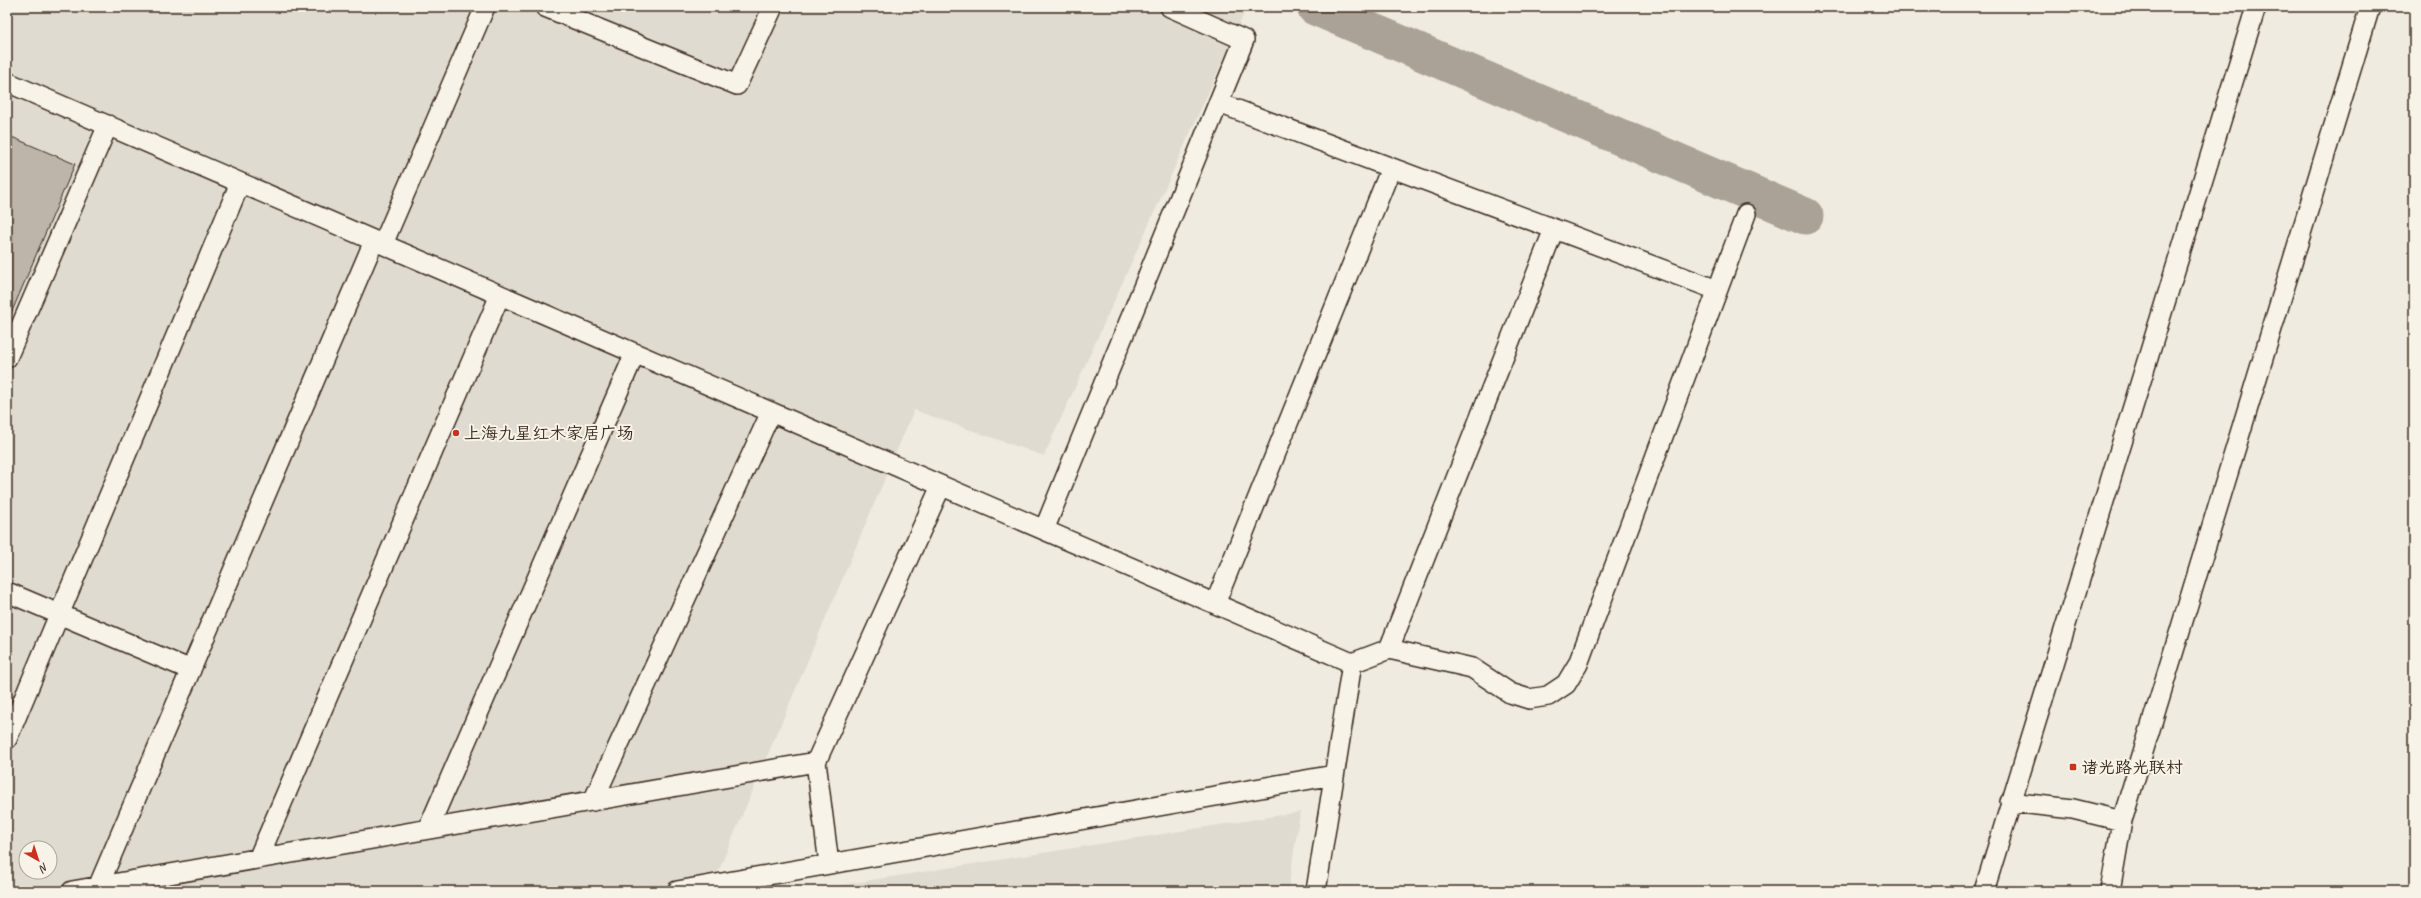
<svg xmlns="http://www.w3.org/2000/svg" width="2421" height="898" font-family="Caveat,'LXGW WenKai TC',sans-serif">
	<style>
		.built { fill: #e0dbd0; fill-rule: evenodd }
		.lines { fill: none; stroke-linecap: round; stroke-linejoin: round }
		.canal { stroke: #aaa296; stroke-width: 37 }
		.building { fill: #bdb5aa; stroke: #3b2a1e }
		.lane-casing { stroke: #3b2a1e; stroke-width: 22 }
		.lane { stroke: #f7f3e8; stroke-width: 19 }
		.poi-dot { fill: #c8321e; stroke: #f7f3e8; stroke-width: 1.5 }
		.labels { text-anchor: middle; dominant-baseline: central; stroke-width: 4; stroke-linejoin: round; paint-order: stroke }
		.poi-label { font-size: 17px; fill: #3b2a1e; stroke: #f7f3e8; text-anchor: start }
	</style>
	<rect width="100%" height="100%" fill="#efebe0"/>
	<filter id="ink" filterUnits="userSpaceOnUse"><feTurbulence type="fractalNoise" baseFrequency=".025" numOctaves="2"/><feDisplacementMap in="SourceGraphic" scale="8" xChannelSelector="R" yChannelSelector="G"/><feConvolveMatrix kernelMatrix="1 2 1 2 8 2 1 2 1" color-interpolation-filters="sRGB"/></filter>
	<g filter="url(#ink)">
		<path class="built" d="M7,7h1240l-203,449 -130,-46 -204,481h-703zM26,848h24v24h-24z
			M1300,812l-12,79h-485z"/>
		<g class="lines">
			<path class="canal" d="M1315,7l490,209"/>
		</g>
		<path class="building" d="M7,135l68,29 -68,159z"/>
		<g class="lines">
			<defs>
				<path id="lane" d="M545,7l192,78 36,-78
					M7,82l1345,581 37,-14 83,19 38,25 19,6 19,-3 18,-12 12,-20 168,-450
					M1219,103l498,187
					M383,244l102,-237
					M7,358l101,-233
					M1044,530l200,-490 -74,-33
					M7,592l184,78
					M1215,604l176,-436
					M1389,649l165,-420
					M7,739l233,-556
					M593,801l178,-389
					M2010,802l63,7 49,12
					M428,829l207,-476
					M258,859l242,-564
					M829,864l-13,-102 125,-276
					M98,887l276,-646
					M72,891l744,-129
					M677,891l657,-116
					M1316,891l36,-228
					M1984,891l272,-884
					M2110,891l12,-70 248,-814"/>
			</defs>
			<use href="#lane" class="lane-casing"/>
			<use href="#lane" class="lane"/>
		</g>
	</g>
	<g class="poi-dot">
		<circle cx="456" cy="433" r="4"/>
		<rect x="2069" y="763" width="8" height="8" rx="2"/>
	</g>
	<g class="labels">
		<g class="poi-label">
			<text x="464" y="433">上海九星红木家居广场</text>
			<text x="2081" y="767">诸光路光联村</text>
		</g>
	</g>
	<rect width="2421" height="898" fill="none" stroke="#f7f3e8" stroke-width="24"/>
	<rect x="12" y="12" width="2397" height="874" fill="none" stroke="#3b2a1e" stroke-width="1.5" filter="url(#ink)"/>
	<g transform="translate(38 860) rotate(141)"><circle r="19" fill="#f7f3e8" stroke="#aca397"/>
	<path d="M0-3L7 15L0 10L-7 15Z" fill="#c8321e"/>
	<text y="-6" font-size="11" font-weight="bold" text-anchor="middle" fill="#3b2a1e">N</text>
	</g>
</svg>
